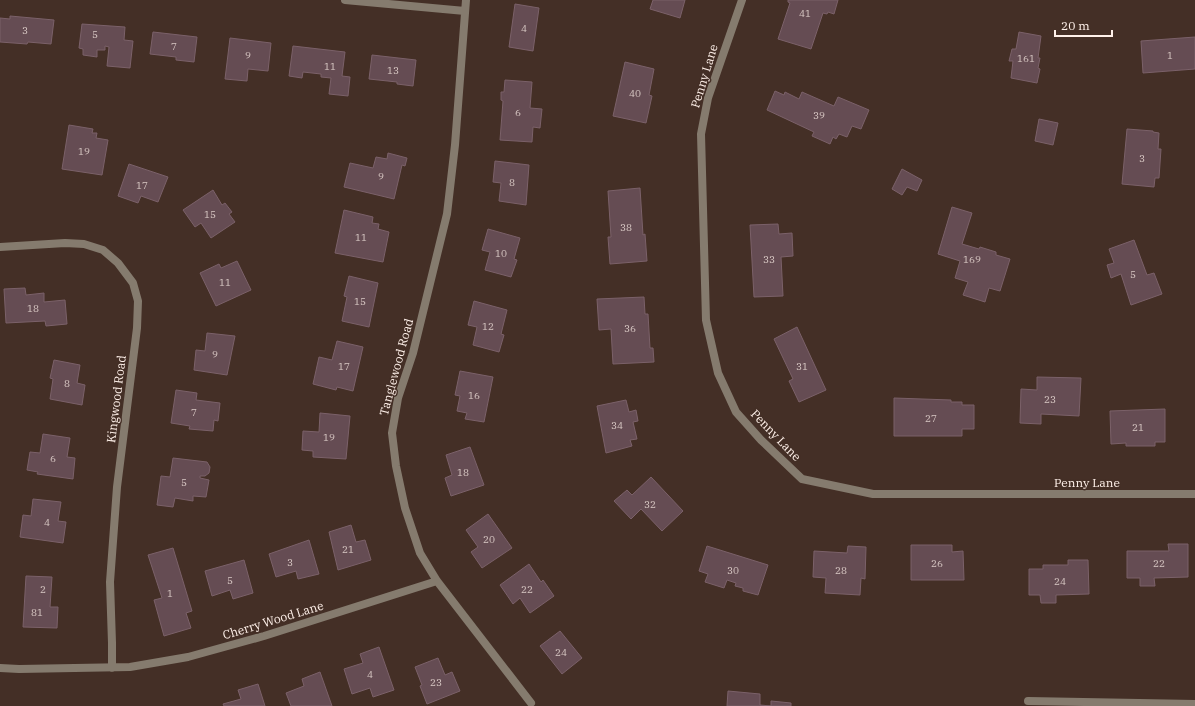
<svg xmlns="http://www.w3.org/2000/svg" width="1195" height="706" font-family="'IBM Plex Serif',serif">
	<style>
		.building { fill: #654c53; stroke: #7b6169 }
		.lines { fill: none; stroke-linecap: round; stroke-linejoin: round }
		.service { stroke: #857b6e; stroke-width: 8 }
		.minor { stroke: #857b6e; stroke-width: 8 }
		.labels { text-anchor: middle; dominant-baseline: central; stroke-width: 3; stroke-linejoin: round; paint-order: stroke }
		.number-label { font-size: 10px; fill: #d8c8c4 }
		.street-label { font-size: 12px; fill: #fff1ea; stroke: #442f26 }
	</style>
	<rect width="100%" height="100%" fill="#442f26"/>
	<path class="building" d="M653,0h32l-5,18 -30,-9z
		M788,0h50l-4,14 -6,-2 -1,2 -4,-1 -12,36 -33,-10 12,-36 -2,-1z
		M515,4l24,4 -6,43 -24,-4z
		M10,16l44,4 -3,24 -23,-2 -1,2 -27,-2v-24l10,1z
		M82,24l43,3 -1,13 9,1 -3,27 -23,-2 2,-19 -4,-1v4h-8v7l-14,-2v-6l-4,-1z
		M153,32l44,5 -3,25 -18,-2v-3l-26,-3z
		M1019,32l22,4 -3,22h2l-2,10 2,1 -3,14 -26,-5 2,-17h-4l3,-12h4z
		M1195,37v32l-52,4 -2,-32z
		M230,38l41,5 -3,28 -20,-2 -1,12 -22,-2z
		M293,46l52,6 -3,24 8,1 -2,19 -19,-2 2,-16 -10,-1v-3l-18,-2 -1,6 -13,-2z
		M372,55l44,5 -3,26 -16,-2v-2l-28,-3z
		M625,62l29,7 -5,26 3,1 -6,27 -33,-7z
		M505,80l27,2 -2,26 12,1 -2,19 -7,-1 -1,15 -32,-2 3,-39 -2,-1v-8h3z
		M775,91l9,4 1,-3 14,7 3,-7 32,14 4,-9 31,13 -8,19 -9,-3 -5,11 -8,-3 -3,5 -3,-2 -3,7 -18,-8 2,-4 -47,-22z
		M1039,119l19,4 -5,22 -18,-4z
		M69,125l24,4 -1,4h5l-1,5 12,2 -6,35 -40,-6z
		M1127,129l26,2v1l6,1 -1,16h3l-2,29h-4l-1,9 -32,-3z
		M388,153l19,5 -2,8 -3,-1 -8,34 -50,-12 6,-24 23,5 3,-11 11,2z
		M495,161l34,4 -3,40 -27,-4 2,-18 -8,-1z
		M129,164l39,13 -10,25 -17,-6 -3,7 -20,-7z
		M902,169l20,11 -5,11 -10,-4 -5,8 -10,-6z
		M640,188l3,47 2,-1 2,27 -37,3 -2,-27h3l-3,-46z
		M213,190l9,15 3,-2 7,9 -3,2 6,8 -24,16 -10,-15 -6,4 -12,-17z
		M952,207l20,6 -10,31 17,5 1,-2 16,5v3l14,4 -10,32 -11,-3 -4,14 -22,-7 5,-13 -13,-4 5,-17 -22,-7z
		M344,210l29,7 -1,6 7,1 -1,5 11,3 -6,30 -48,-9z
		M778,224l1,10 13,-1 1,23 -12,1 2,39 -29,1 -4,-72z
		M488,229l32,9 -6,21 3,1 -6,17 -26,-7 5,-18 -8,-2z
		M1134,240l13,35 7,-2 8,21 -31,11 -10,-31 -10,4 -4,-13 7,-2 -5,-14z
		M237,261l14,29 -35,16 -16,-33 19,-9 2,4z
		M349,276l29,7 -9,44 -27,-6 5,-24 -3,-1z
		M25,288l1,7 18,-2v9l21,-2 2,24 -21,2 -1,-5 -39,2 -2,-34z
		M644,297l1,17h3l2,34h3l1,14 -41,2 -2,-35 -12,1 -2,-31z
		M474,301l33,9 -6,24 3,1 -5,17 -26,-7 4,-18 -9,-2z
		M797,327l29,63 -27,12 -10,-21 4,-2 -19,-40z
		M207,333l28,3 -8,39 -33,-5 2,-20 9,1z
		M337,341l26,6 -10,44 -16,-4 -1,3 -23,-6 6,-27 13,3z
		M54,360l26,5 -3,18 8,2 -3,20 -32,-6 3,-20 -3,-1z
		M460,371l33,6 -9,45 -19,-3 2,-6 -10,-2 3,-15 -5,-1z
		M1037,377l44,1 -2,38 -38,-2v10l-21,-1 1,-34 16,1z
		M176,390l21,3 -1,7 24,3 -2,18 -4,-1 -1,11 -24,-2 1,-3 -19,-3z
		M894,398l57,2v2h11v3h12v24h-12v7h-68z
		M626,400l3,12 7,-2 2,11 -5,1 4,17 -7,1 2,6 -26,7 -9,-47z
		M1165,409v33h-10v4h-29v-3l-15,1 -1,-33z
		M320,413l30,3 -4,43 -33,-2v-6l-11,-1 1,-19 16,1z
		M43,434l27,4 -3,19 8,1 -2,21 -36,-5 1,-2 -11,-2 3,-18 10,1z
		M470,447l14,38 -33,11 -6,-18 7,-3 -6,-20z
		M173,458l34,4 3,5 -1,6 -4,3h-5v2l9,2 -3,17 -13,-1v5l-18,-3 -2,9 -16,-2 4,-29 9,1z
		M651,477l32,34 -21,20 -21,-22 -10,10 -17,-18 13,-11 5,5z
		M33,499l28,3 -3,19 8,1 -3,21 -43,-6 3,-22 8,1z
		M488,514l24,34 -30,20 -11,-16 7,-5 -12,-17z
		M351,525l5,17 9,-2 6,20 -33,10 -9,-38z
		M309,540l10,34 -21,5 -2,-8 -20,6 -7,-23z
		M1168,544h20v33l-34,1 1,8h-15v-8h-13v-27h42z
		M911,545h41v7l11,-1 1,29h-53z
		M707,546l61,19 -10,30 -15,-4v-3l-8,-2 1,-3 -9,-3 -3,8 -19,-6 3,-8 -9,-3z
		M848,546l18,1 -1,32 -4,-1 -1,17 -35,-2 1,-15 -13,-1 1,-26 33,2z
		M173,548l19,63 -6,2 5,15 -27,8 -10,-36 8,-2 -14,-43z
		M244,560l9,33 -20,6 -3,-9 -18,6 -7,-25z
		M1068,560h20l1,34 -33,1v8h-15l-1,-8h-11v-26h14v-4h25z
		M529,564l12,18 2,-2 11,16 -24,17 -10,-15 -7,6 -13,-19z
		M26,576l26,1 -2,30h8l-1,21 -34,-1z
		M560,631l22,27 -20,16 -22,-28z
		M379,647l15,43 -21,7 -3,-9 -18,6 -8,-25 19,-6 -3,-9z
		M438,658l7,17 7,-3 8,19 -33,13 -7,-18 2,-1 -7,-18z
		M320,672l12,34h-41l-5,-13 18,-7 -2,-7z
		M258,684l7,22h-41l-1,-2 18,-5 -3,-9z
		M728,691l32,3v11l11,1v-5l20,2v3h-64z"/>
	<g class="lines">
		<path class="service" d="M1028,701l167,3"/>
		<path class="minor" d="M345,0l120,11
			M466,0l-11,145 -8,69 -34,139 -15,45 -6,35 4,33 9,42 15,45 17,28 94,122
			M742,0l-34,98 -7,36 5,186 12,53 18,39 25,28 41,39 71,15h322
			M0,247l65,-4 19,1 19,6 15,13 15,20 5,18 -1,27 -20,159 -7,95 2,61v25
			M0,668l19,1 111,-2 58,-10 76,-21 173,-55"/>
	</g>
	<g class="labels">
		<g class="number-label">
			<text x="805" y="13">41</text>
			<text x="524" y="28">4</text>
			<text x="25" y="30">3</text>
			<text x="95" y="34">5</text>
			<text x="174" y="46">7</text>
			<text x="248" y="55">9</text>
			<text x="1170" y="55">1</text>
			<text x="1026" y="58">161</text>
			<text x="330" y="66">11</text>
			<text x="393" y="70">13</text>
			<text x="635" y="93">40</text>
			<text x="518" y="112">6</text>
			<text x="819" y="115">39</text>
			<text x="84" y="151">19</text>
			<text x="1142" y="158">3</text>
			<text x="381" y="176">9</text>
			<text x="512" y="182">8</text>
			<text x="142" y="185">17</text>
			<text x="210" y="214">15</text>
			<text x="626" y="227">38</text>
			<text x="361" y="237">11</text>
			<text x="501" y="253">10</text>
			<text x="769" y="259">33</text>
			<text x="972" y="259">169</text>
			<text x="1133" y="274">5</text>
			<text x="225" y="282">11</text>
			<text x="360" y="301">15</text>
			<text x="33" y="308">18</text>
			<text x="488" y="326">12</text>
			<text x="630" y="328">36</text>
			<text x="215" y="354">9</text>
			<text x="344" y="366">17</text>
			<text x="802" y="366">31</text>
			<text x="67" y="383">8</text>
			<text x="474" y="395">16</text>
			<text x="1050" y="399">23</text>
			<text x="194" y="412">7</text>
			<text x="931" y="418">27</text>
			<text x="617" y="425">34</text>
			<text x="1138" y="427">21</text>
			<text x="329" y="437">19</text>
			<text x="53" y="458">6</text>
			<text x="463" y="472">18</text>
			<text x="184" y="482">5</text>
			<text x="650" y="504">32</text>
			<text x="47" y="522">4</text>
			<text x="489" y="539">20</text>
			<text x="348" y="549">21</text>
			<text x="290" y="562">3</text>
			<text x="937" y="563">26</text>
			<text x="1159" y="563">22</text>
			<text x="733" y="570">30</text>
			<text x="841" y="570">28</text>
			<text x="230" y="580">5</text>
			<text x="1060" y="581">24</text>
			<text x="43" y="589">2</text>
			<text x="527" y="589">22</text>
			<text x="170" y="593">1</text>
			<text x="37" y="612">81</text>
			<text x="561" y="652">24</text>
			<text x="370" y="674">4</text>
			<text x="436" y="682">23</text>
		</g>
		<g class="street-label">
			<text transform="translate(704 76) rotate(-73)">Penny Lane</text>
			<text transform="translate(396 367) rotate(-75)">Tanglewood Road</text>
			<text transform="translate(116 399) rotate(-83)">Kingwood Road</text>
			<text transform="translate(776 435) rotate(46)">Penny Lane</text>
			<text x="1087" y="482">Penny Lane</text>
			<text transform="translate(273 620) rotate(-17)">Cherry Wood Lane</text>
		</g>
	</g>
	<path d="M1055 30v6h57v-6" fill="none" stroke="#fff1ea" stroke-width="2"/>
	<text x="1061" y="30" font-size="12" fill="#fff1ea" stroke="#442f26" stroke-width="3" paint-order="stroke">20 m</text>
</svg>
